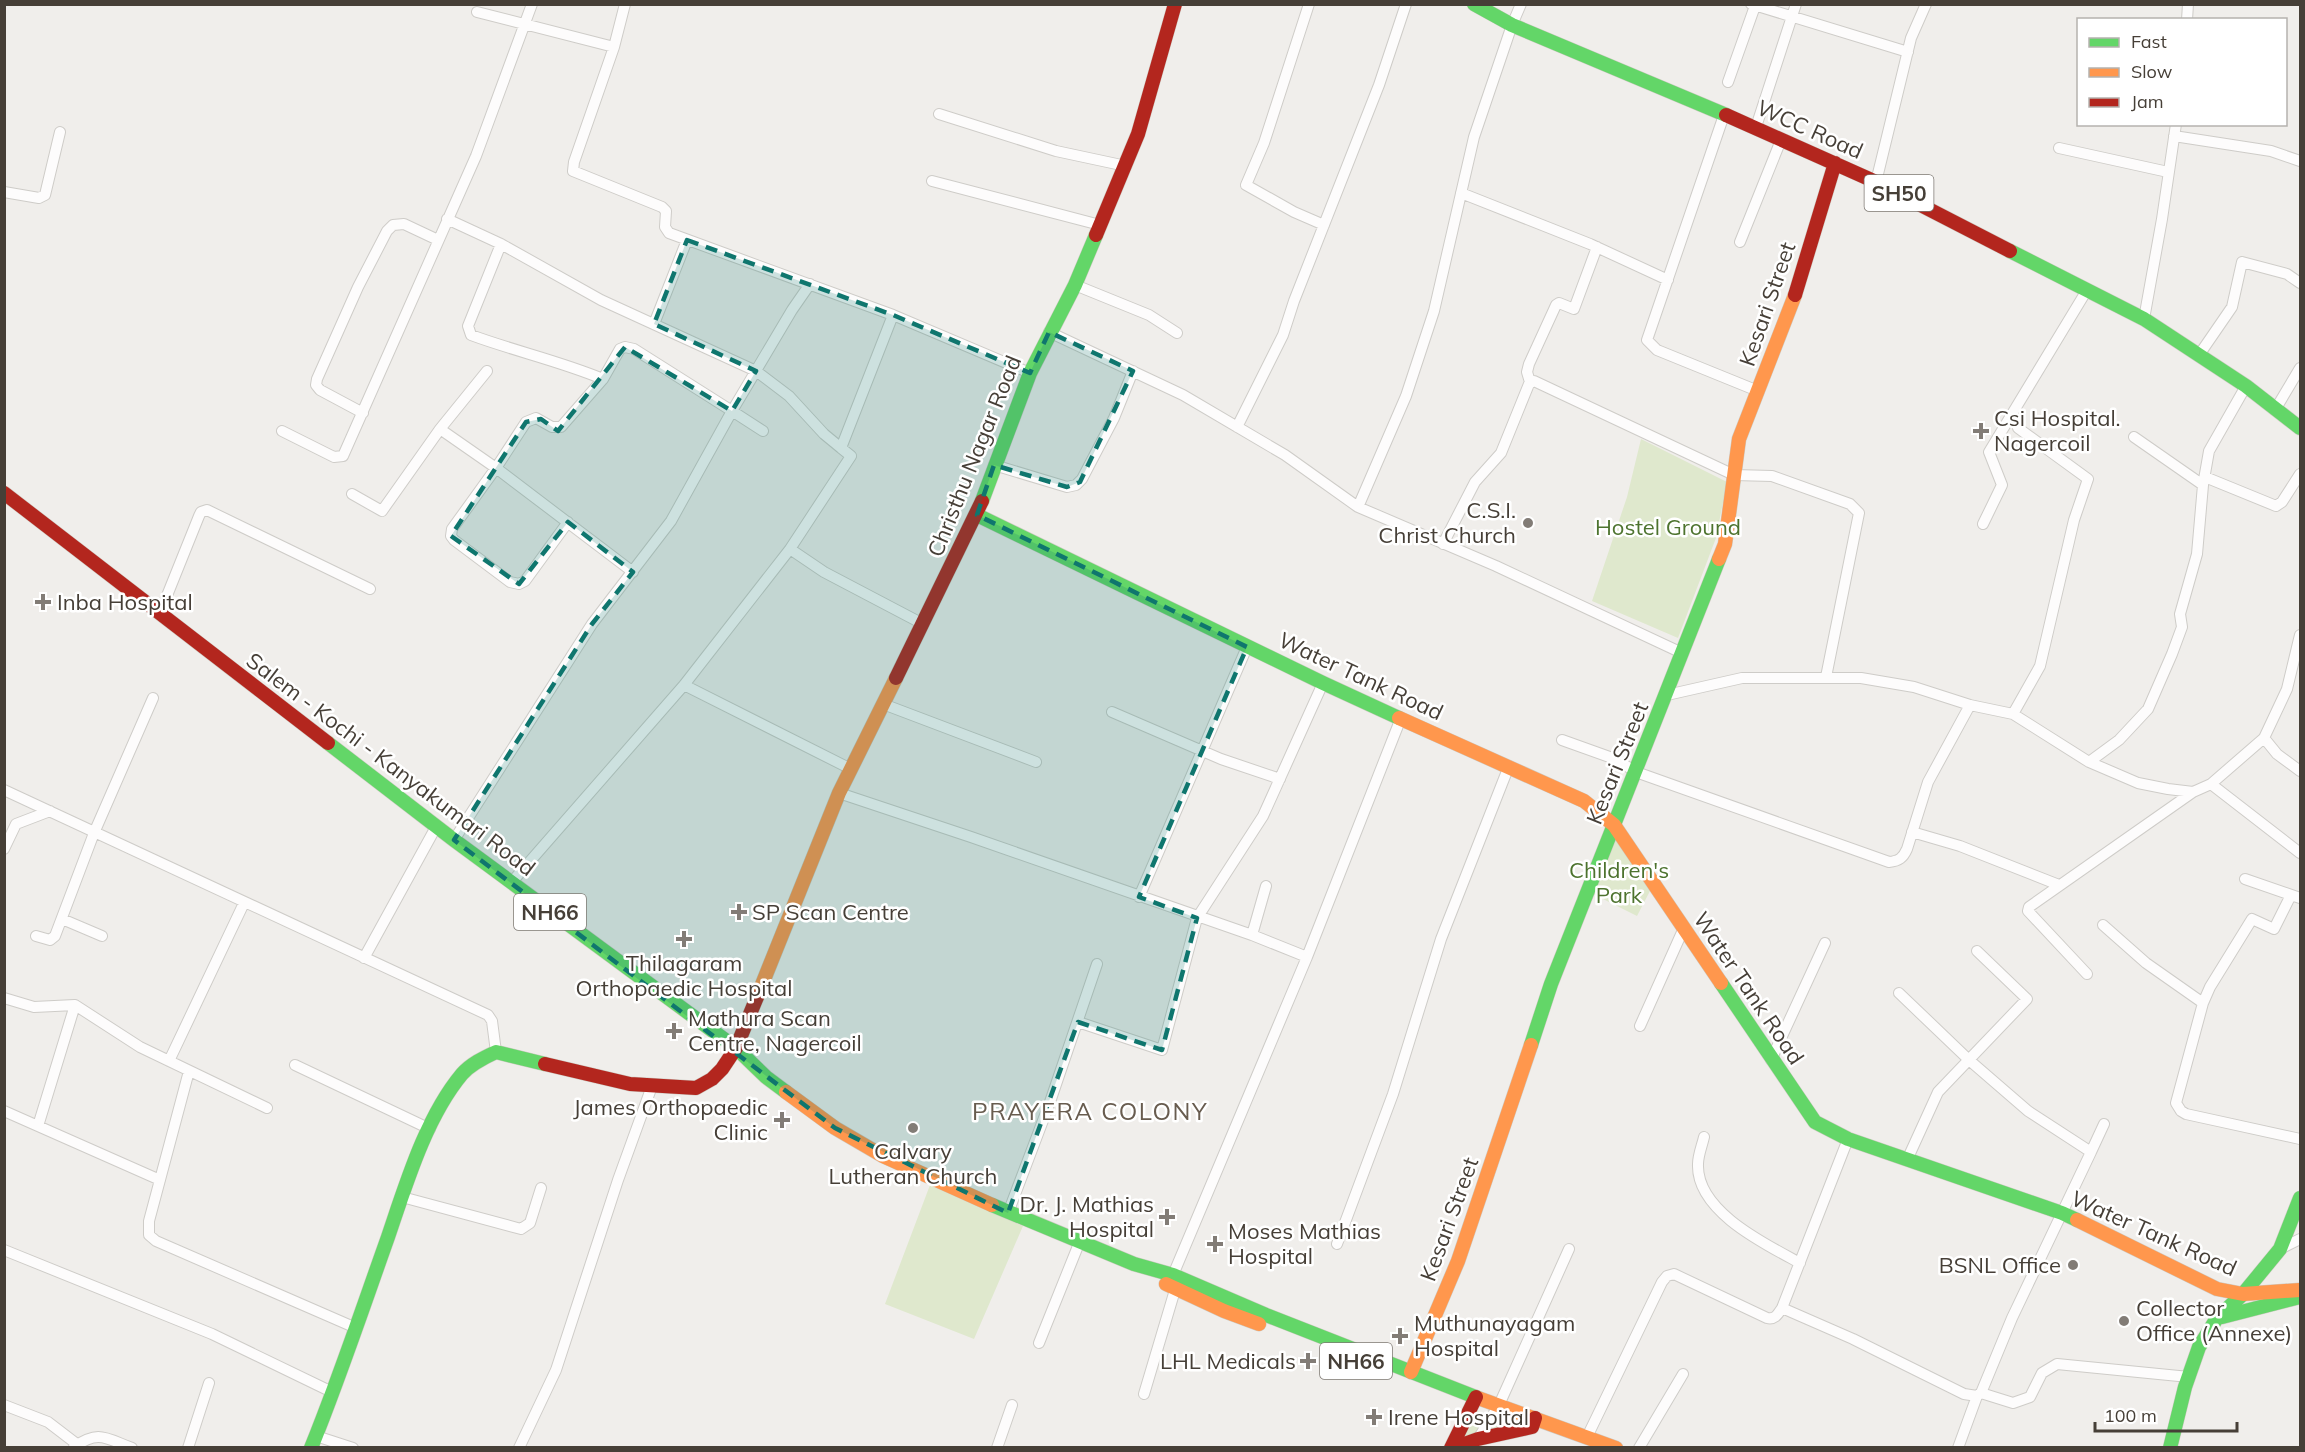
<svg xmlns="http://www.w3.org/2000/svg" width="2305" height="1452" font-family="Mulish,sans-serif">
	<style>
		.green { fill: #dfe8cd }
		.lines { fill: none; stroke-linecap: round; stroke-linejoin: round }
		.street-casing { stroke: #ceccc8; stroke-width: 12 }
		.fast-casing { stroke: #cecac2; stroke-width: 15 }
		.slow-casing { stroke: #cecac2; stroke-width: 15 }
		.jam-casing { stroke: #cecac2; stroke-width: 15 }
		.street { stroke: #fdfcfc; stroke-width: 10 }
		.fast { stroke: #63d668; stroke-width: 14 }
		.slow { stroke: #ff974d; stroke-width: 14 }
		.jam { stroke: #b3261e; stroke-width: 14 }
		.marked { fill: #0f766e; fill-opacity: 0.2; stroke: #0f766e; stroke-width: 4.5; stroke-dasharray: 12 8; stroke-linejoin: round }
		.poi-dot { fill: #827c76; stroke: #fff; stroke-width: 2 }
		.labels { text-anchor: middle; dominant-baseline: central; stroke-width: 5; stroke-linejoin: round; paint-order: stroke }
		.shield { fill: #fff; stroke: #7e7973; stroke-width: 1.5 }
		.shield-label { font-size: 21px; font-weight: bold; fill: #463f37 }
		.street-label { font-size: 22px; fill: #463f37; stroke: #fff }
		.poi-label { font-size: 22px; fill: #463f37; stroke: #fff; text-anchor: start }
		.park-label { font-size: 22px; fill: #4d732e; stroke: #fff }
		.neighbourhood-label { font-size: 24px; letter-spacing: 1.5px; fill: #685c4f; stroke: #fff }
	</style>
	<rect width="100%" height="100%" fill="#f0eeeb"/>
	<path class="green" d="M1641,439l86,43 -11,56 -38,100 -86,-37 35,-104z
		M1615,829l36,60 -14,27 -46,-23z
		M930,1185l93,41 -49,113 -89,-35z
		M1475,1410l50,17 -68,15z"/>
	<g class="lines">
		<defs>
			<path id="street" d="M625,4l-11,43 -40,115 -1,9 89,36 4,4 -1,16 4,6 224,82 137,58
				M1309,4l-45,139 -18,42 48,27 30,13
				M1751,4l157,48
				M477,12l137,35
				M2187,20l1,-16
				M1728,82l27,-76
				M939,114l117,37 70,15
				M1724,115l-77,225 10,10 101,41
				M1756,127l40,-123
				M2174,136l97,15 29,10
				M2059,148l109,24
				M932,181l168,44
				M1876,182l35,-144 15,-34
				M4,192l35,6 6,-3 15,-63
				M1461,193l129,51 78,36
				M447,219l54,25 100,56 155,71 33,25 35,38 17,14 52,-133
				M1740,242l41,-102
				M501,244l-33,82 3,9c43,16 89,26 132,44
				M1075,285l74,30 28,18
				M2144,319l18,-100 14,-95
				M654,324l33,-84
				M1049,332l134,63 102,60 73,52 138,59 186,87
				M2199,355l33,-48 10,-45 45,12 13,9
				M487,371l-47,58 56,39 137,104
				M1530,382l-3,-10 2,-8 27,-59 3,-2 15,6 23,-62
				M2275,410l25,-42
				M363,413l-43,-23 -4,-5 1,-6 41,-92 29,-56 6,-6 11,-1 34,16
				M1237,427l46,-92 11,-34 85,-216 27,-81
				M282,431l52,26 9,-1 133,-300 56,-152
				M2134,437l69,48
				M841,448l10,8 -61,93 34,23 99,52
				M994,465l73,22 9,-2 6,-6 32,-61 19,-47
				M2205,477l71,29 6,-4 18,-28
				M352,494l30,17 58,-82
				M1358,507l48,-111 28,-85 40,-174 38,-112 9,-21
				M568,522l-43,59 -6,3 -9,-2 -56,-42 -3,-4 1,-7 44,-61 30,-46 10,-4 16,9h9l42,-48 17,-30 5,-2 9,2 98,62 60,-101 18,-26
				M1983,524l19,-39 -13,-33 98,-162
				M1443,544l32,-62 26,-29 28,-69 5,-3 200,94 38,1 78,28 9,9 -33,164
				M160,613l39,-97 2,-4 6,-2 163,79
				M684,685l167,84
				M1667,695l75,-17h119l53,9 56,18 43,9 76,48 49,21 30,6 25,3 18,-8 53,-46 23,-49 13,-54
				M883,704l153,58
				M1112,712l109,47 59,20
				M2013,714l27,-48 34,-146 14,-41 -70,-51
				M2264,738l13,16 23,17
				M1562,740l53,19 21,13 253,90c10,-1 14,-4 18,-13l21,-67 42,-77
				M2089,762l30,-22 29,-31 24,-55 10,-27 -2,-13 17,-60 6,-69 6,-34 37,-65
				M2211,784l89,69
				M4,790l484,225 4,6 4,31
				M839,793l132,44 281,98 55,22
				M1912,832l48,14 99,39
				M454,840l138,-216 79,-103 61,-110 31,20
				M4,849l12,-25 34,-13
				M2245,879l55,19
				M511,883l173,-198 106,-136
				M2291,895l-17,34 -22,-10 -42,68 -7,16 -27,100 5,8 5,3 114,25
				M1139,897l108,-250
				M62,919l40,17
				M2103,925l43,38 57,40
				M1252,935l14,-49
				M36,936l14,4 5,-4 39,-103 59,-135
				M364,958l72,-131
				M2087,974l-59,-63 1,-4 164,-115
				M4,998l30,9 41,-2 65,42 127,61
				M1078,1022l84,28 35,-132 66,-102 60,-133
				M1640,1026l43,-96
				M1771,1060l54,-117
				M169,1061l75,-158
				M295,1065l135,64
				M189,1071l-40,150v14l7,6 200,87
				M4,1111l156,69
				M38,1126l37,-121
				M1704,1137c-2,9 -6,18 -6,27 -2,47 67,80 102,99
				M2091,1152l13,-28
				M1907,1160l31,-68 89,-93 -50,-48
				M402,1197l119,32 9,-6 11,-35
				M1008,1213l42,-111 47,-138
				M1337,1244l56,-150 48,-155 68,-173
				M2280,1249l20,-10
				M4,1250l208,84 120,58
				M1173,1275l134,-318 94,-239
				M1782,1308l71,31 111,55 13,2 4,-3 31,-75 79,-166 -63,-41 -59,-51 -70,-67
				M1039,1343l41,-102
				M1981,1393l32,10 17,-6 12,-24 15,-9 132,13
				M1144,1394l31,-104
				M4,1405l44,17 30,23
				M316,1436l37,12
				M1587,1437l75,-155 5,-6 7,-2 93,44c8,2 11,-4 15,-10l66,-169
				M1478,1439l21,-34 70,-156
				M74,1447c25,-17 31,-9 58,1
				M188,1448l21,-65
				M519,1448l37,-78 62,-190 34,-94
				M997,1448l15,-43
				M1639,1448l44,-74
				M1958,1448l19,-52"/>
			<path id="fast" d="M1474,4l38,21 214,90
				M2010,251l134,68 102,67 54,42
				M982,501l48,-128 45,-88 21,-50
				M977,515l346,168 76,35
				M328,743l126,97 282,208 30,29 20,15
				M1721,983l94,139 33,17 214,74 15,7
				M1531,1045l20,-61 168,-425
				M992,1205l142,59 39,11 93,40 212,83
				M2222,1317l78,-20
				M311,1448c28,-69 52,-141 77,-211 18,-53 38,-120 74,-163 9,-10 21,-16 34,-22l49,12
				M2170,1448l15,-61 14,-40 18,-29 26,-24 37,-45 20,-51"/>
			<path id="slow" d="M1719,559l6,-15 14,-105 56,-144
				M1399,718l185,83 30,24 107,158
				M757,997l82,-204 57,-115
				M786,1092l49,36 48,28 109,49
				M2077,1220l140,69 26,5 57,-4
				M1166,1284l58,27 35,13
				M1411,1372l47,-111 73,-216
				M1478,1398l138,50"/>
			<path id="jam" d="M1726,115l150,67 134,69
				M1096,235l42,-101 37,-130
				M1795,295l40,-132
				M4,493l324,250
				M896,678l86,-177
				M545,1064l85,20 66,4 16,-9 10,-10 14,-21 21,-51
				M1451,1448l25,-51
				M1453,1448l25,-9 54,-12 3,-9"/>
		</defs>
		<use href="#street" class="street-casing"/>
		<use href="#fast" class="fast-casing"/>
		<use href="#slow" class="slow-casing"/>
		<use href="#jam" class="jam-casing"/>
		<use href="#street" class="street"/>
		<use href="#fast" class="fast"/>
		<use href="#slow" class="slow"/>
		<use href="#jam" class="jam"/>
	</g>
	<path class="marked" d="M687,240l206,75 137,58 19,-41 84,39 -53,111 -13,5 -73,-22 -17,50 270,132 -108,250 58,21 -35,132 -84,-28 -70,191 -173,-85 -381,-288 138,-216 41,-52 -65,-50 -49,62 -68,-48 75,-114 15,-3 17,12 67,-84 107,64 24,-40 -102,-47z"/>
	<g class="poi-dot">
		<path d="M1978 422h6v6h6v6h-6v6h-6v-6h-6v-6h6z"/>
		<circle cx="1528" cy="523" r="6"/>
		<path d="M40 593h6v6h6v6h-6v6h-6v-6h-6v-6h6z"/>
		<path d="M736 903h6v6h6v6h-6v6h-6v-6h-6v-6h6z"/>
		<path d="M681 930h6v6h6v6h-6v6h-6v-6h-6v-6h6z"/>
		<path d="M671 1022h6v6h6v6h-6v6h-6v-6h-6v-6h6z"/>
		<path d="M779 1111h6v6h6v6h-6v6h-6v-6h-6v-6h6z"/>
		<circle cx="913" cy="1128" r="6"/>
		<path d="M1164 1208h6v6h6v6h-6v6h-6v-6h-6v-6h6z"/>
		<path d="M1212 1235h6v6h6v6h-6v6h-6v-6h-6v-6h6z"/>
		<circle cx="2073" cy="1265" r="6"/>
		<circle cx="2124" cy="1321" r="6"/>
		<path d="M1397 1327h6v6h6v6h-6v6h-6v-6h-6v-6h6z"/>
		<path d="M1305 1352h6v6h6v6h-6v6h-6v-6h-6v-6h6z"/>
		<path d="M1371 1408h6v6h6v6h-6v6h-6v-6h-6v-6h6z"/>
	</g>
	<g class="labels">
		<g class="shield">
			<rect x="1864.5" y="175" width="69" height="36" rx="4.5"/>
			<rect x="514" y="894" width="72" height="36" rx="4.5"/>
			<rect x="1320" y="1343" width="72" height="36" rx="4.5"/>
		</g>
		<g class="shield-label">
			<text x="1899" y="193">SH50</text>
			<text x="550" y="912">NH66</text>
			<text x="1356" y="1361">NH66</text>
		</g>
		<g class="street-label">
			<text transform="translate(1810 129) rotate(24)">WCC Road</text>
			<text transform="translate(1767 304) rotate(-71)">Kesari Street</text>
			<text transform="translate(974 456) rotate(-68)">Christhu Nagar Road</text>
			<text transform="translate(1361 676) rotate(25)">Water Tank Road</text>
			<text transform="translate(1617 763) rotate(-68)">Kesari Street</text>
			<text transform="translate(391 764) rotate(37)">Salem - Kochi - Kanyakumari Road</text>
			<text transform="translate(1749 988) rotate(56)">Water Tank Road</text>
			<text transform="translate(1449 1219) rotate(-70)">Kesari Street</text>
			<text transform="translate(2154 1233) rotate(24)">Water Tank Road</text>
		</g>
		<g class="poi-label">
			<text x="1994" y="418">Csi Hospital.<tspan x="1994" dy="25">Nagercoil</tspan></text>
			<text x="1516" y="510" text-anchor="end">C.S.I.<tspan x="1516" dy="25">Christ Church</tspan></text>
			<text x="57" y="602">Inba Hospital</text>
			<text x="752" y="912">SP Scan Centre</text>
			<text x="684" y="963" text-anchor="middle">Thilagaram<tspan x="684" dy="25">Orthopaedic Hospital</tspan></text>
			<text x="688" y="1018">Mathura Scan<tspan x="688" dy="25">Centre, Nagercoil</tspan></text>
			<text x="768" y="1107" text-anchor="end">James Orthopaedic<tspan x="768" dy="25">Clinic</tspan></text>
			<text x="913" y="1151" text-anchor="middle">Calvary<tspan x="913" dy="25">Lutheran Church</tspan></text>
			<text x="1154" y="1204" text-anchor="end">Dr. J. Mathias<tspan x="1154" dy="25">Hospital</tspan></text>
			<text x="1228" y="1231">Moses Mathias<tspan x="1228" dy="25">Hospital</tspan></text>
			<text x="2061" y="1265" text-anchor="end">BSNL Office</text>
			<text x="2136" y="1308">Collector<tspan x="2136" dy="25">Office (Annexe)</tspan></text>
			<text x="1414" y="1323">Muthunayagam<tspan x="1414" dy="25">Hospital</tspan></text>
			<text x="1296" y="1361" text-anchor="end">LHL Medicals</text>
			<text x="1388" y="1417">Irene Hospital</text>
		</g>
		<g class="park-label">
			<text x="1668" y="527">Hostel Ground</text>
			<text x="1619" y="870">Children's<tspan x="1619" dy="25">Park</tspan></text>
		</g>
		<g class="neighbourhood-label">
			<text x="1090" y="1111">PRAYERA COLONY</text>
		</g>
	</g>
	<rect width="2305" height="1452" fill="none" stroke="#463f37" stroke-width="12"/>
	<rect x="2077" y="18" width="210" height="108" fill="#ffffff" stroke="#b5b2af" stroke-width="1.5"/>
	<rect x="2089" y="38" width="30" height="9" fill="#63d668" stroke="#b5b2af" stroke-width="1.5"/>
	<text x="2131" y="48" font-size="18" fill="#463f37">Fast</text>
	<rect x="2089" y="68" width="30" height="9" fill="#ff974d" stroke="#b5b2af" stroke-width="1.5"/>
	<text x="2131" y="78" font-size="18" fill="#463f37">Slow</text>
	<rect x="2089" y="98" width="30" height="9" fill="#b3261e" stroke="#b5b2af" stroke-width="1.5"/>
	<text x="2131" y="108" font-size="18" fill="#463f37">Jam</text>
	<path d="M2095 1422v9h142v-9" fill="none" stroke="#463f37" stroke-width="3"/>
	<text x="2104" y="1422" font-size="18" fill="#463f37" stroke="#ffffff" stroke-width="4.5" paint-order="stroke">100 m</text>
</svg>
